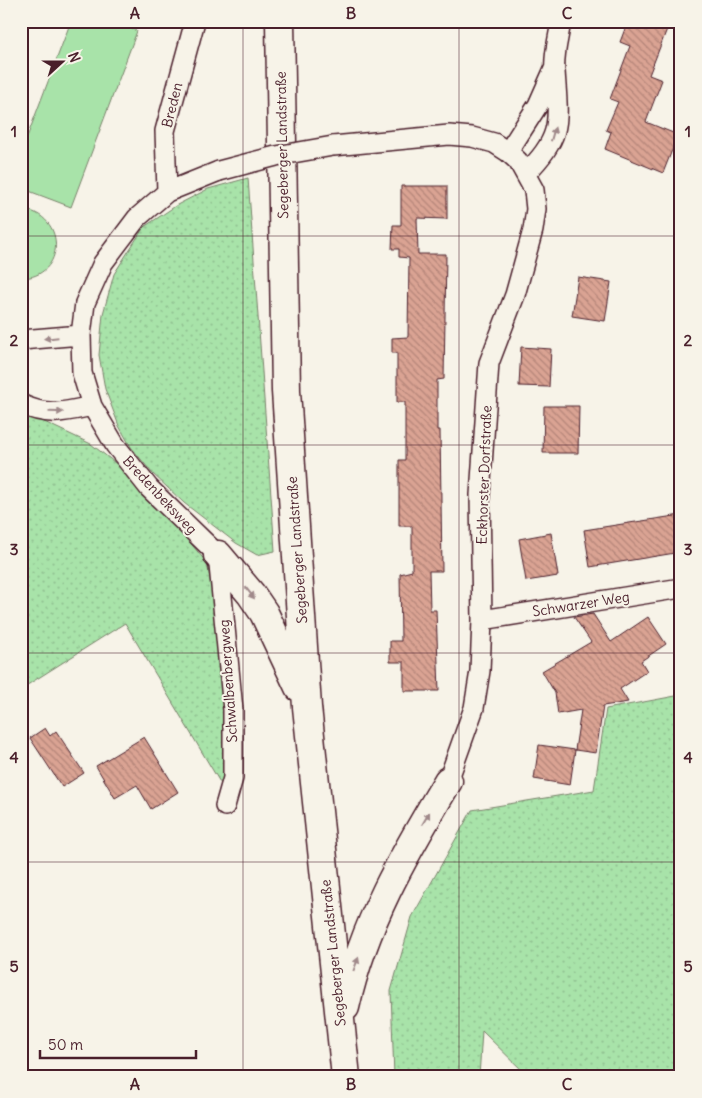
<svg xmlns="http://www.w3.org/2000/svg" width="702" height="1098" font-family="Delius,sans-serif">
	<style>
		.grass { fill: url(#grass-dots); stroke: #79816a }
		.pitch { fill: #a8e3a9; stroke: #79816a }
		.building { fill: url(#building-back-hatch); stroke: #4a1f2b }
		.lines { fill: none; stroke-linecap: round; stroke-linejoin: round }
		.street-casing { stroke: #4a1f2b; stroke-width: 22 }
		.primary-casing { stroke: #4a1f2b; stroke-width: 31 }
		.street { stroke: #f7f3e8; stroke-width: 19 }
		.primary { stroke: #f7f3e8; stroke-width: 28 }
		.street-bridge-casing { stroke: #4a1f2b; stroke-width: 22; stroke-linecap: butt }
		.street-bridge { stroke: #f7f3e8; stroke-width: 19 }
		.oneway { fill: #a0898a }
		.grid { fill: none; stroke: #4a1f2b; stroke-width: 1; stroke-opacity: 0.55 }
		.labels { text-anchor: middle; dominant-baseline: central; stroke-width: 4; stroke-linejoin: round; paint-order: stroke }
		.street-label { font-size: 14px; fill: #4a1f2b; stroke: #f7f3e8 }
		.neatline { fill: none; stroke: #4a1f2b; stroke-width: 2 }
		.grid-label { font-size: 16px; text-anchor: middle; font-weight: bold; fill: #4a1f2b }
	</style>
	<defs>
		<pattern id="grass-dots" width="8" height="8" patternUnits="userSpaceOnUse" patternTransform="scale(1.25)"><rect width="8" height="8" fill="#a8e3a9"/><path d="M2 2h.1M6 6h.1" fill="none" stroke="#92c292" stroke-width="1.8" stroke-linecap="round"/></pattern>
		<pattern id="building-back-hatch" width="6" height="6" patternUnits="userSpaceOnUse" patternTransform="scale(1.25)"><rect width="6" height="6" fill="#daa393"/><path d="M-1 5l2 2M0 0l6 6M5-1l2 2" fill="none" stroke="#b38478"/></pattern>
	</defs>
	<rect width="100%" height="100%" fill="#f7f3e8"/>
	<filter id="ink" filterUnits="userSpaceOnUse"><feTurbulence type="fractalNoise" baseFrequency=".02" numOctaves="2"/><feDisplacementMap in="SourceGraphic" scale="10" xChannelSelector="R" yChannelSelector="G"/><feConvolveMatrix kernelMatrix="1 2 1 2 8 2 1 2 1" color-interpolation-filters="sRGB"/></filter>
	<g filter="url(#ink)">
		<path class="grass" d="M248,178l27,373 -18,4 -21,-12 -52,-40 -32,-30 -21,-26 -12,-21 -14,-37 -6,-34 4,-41 11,-40 30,-47 33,-22 31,-16z
			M21,411l70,33 37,29 32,33 47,57 9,47 8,89v90l-99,-166 -104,66z
			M681,695v382h-152l-47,-46 -3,46h-85l-3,-86 21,-74 60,-107 122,-20 12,-81z"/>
		<path class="pitch" d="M71,21h41l25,10 -66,176 -50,-19v-35z
			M21,209c47,5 45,69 0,69z"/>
		<path class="building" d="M628,21h20l19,8 -18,46 13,5 -16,42 32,13 -15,38 -58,-24 6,-17 -5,-2 12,-28 -8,-3 20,-53 -10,-4z
			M401,186h46v33l-30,-1 1,36h28l-2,125 -7,1v50h3l2,141h-13l1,39h6l3,81h-35v-29h-14v-21h11l-1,-67 12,-3v-45h-13v-66h6v-58h-8v-49h-5v-15l16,-1 1,-79 -10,-1v-8h-7l1,-24h8z
			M578,277l33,5 -6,39 -33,-5z
			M521,347l30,2 -2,38 -30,-1z
			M544,406h35l-1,47h-35z
			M681,515v37l-91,15 -6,-37z
			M551,533l7,43 -32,5 -7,-42z
			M593,614l18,28 37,-25 18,27 -25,17 6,10 -27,18 8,13 -25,4 -7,47 -21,-3 6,-40 -23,4 -3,-21 -13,-22 49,-29 -17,-25z
			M45,728l5,8 6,-5 28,42 -22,14 -32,-49z
			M144,737l34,55 -27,17 -14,-24 -22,13 -19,-32z
			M539,745l36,5 -5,35 -36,-6z"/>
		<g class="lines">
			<defs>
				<path id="street" d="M333,146l116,-11 23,2 22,6 14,9 10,9 16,29 2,19 -3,21 -18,65 -26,68 -9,132 2,125 -2,51 -6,37 -26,73
					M508,152l30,-47 16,-36
					M219,171l-52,21 -30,26 -34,45 -18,40 -4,32 1,38 10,33 23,39 34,43 69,67 15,155v68l-8,28
					M526,173c38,-37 32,-53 29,-102 -2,-16 4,-34 6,-50
					M167,192l-2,-61 30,-110
					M21,340l60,-5
					M21,404c26,13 44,8 71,2
					M482,620l199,-32"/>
				<path id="primary" d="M280,21l6,370 21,316 39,370
					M218,555l33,39 13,19 35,74
					M345,1007c19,-85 59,-152 103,-226"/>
			</defs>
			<use href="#street" class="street-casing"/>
			<use href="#primary" class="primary-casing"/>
			<use href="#street" class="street"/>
			<use href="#primary" class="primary"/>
			<defs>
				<path id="street-bridge" d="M219,171l57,-15 57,-10"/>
			</defs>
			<use href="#street-bridge" class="street-bridge-casing"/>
			<use href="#street-bridge" class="street-bridge"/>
		</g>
		<defs><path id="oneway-solid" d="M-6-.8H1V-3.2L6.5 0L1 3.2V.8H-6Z" transform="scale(1.25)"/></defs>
		<g class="oneway">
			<use href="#oneway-solid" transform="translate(553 134) rotate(-74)"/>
			<use href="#oneway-solid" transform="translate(51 338) rotate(174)"/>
			<use href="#oneway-solid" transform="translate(56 412) rotate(1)"/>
			<use href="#oneway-solid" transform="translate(250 593) rotate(52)"/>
			<use href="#oneway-solid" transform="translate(426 818) rotate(-60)"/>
			<use href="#oneway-solid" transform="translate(356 964) rotate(-69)"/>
		</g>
	</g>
	<path class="grid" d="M243,21v1056M459,21v1056M21,236h660M21,445h660M21,653h660M21,862h660"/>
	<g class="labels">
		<g class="street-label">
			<text transform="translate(172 105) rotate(-76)">Breden</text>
			<text transform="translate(282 145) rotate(-91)">Segeberger Landstraße</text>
			<text transform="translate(484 475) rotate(-88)">Eckhorster Dorfstraße</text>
			<text transform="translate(160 495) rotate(47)">Bredenbeksweg</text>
			<text transform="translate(297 550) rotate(-94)">Segeberger Landstraße</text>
			<text transform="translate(581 604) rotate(-9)">Schwarzer Weg</text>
			<text transform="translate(228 681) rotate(-94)">Schwalbenbergweg</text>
			<text transform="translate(333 953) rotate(-96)">Segeberger Landstraße</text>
		</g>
	</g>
	<rect width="702" height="1098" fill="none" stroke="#f7f3e8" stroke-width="55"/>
	<g transform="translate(62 62) rotate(69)" stroke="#f7f3e8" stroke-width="4" paint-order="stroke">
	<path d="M0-4L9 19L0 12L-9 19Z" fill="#4a1f2b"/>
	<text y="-8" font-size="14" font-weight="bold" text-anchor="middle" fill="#4a1f2b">N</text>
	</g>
	<path d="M40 1050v8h156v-8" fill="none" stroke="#4a1f2b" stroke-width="2.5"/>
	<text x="48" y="1050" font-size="15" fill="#4a1f2b" stroke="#f7f3e8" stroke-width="4" paint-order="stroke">50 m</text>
	<rect x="28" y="28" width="646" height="1042" class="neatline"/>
	<g class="grid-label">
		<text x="135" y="19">A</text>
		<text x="351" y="19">B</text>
		<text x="567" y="19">C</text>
		<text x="14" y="137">1</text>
		<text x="688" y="137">1</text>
		<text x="14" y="346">2</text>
		<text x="688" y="346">2</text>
		<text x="14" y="555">3</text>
		<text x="688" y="555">3</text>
		<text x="14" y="763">4</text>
		<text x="688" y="763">4</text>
		<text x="14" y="972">5</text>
		<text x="688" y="972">5</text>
		<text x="135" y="1090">A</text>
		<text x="351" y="1090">B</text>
		<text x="567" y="1090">C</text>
	</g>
</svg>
